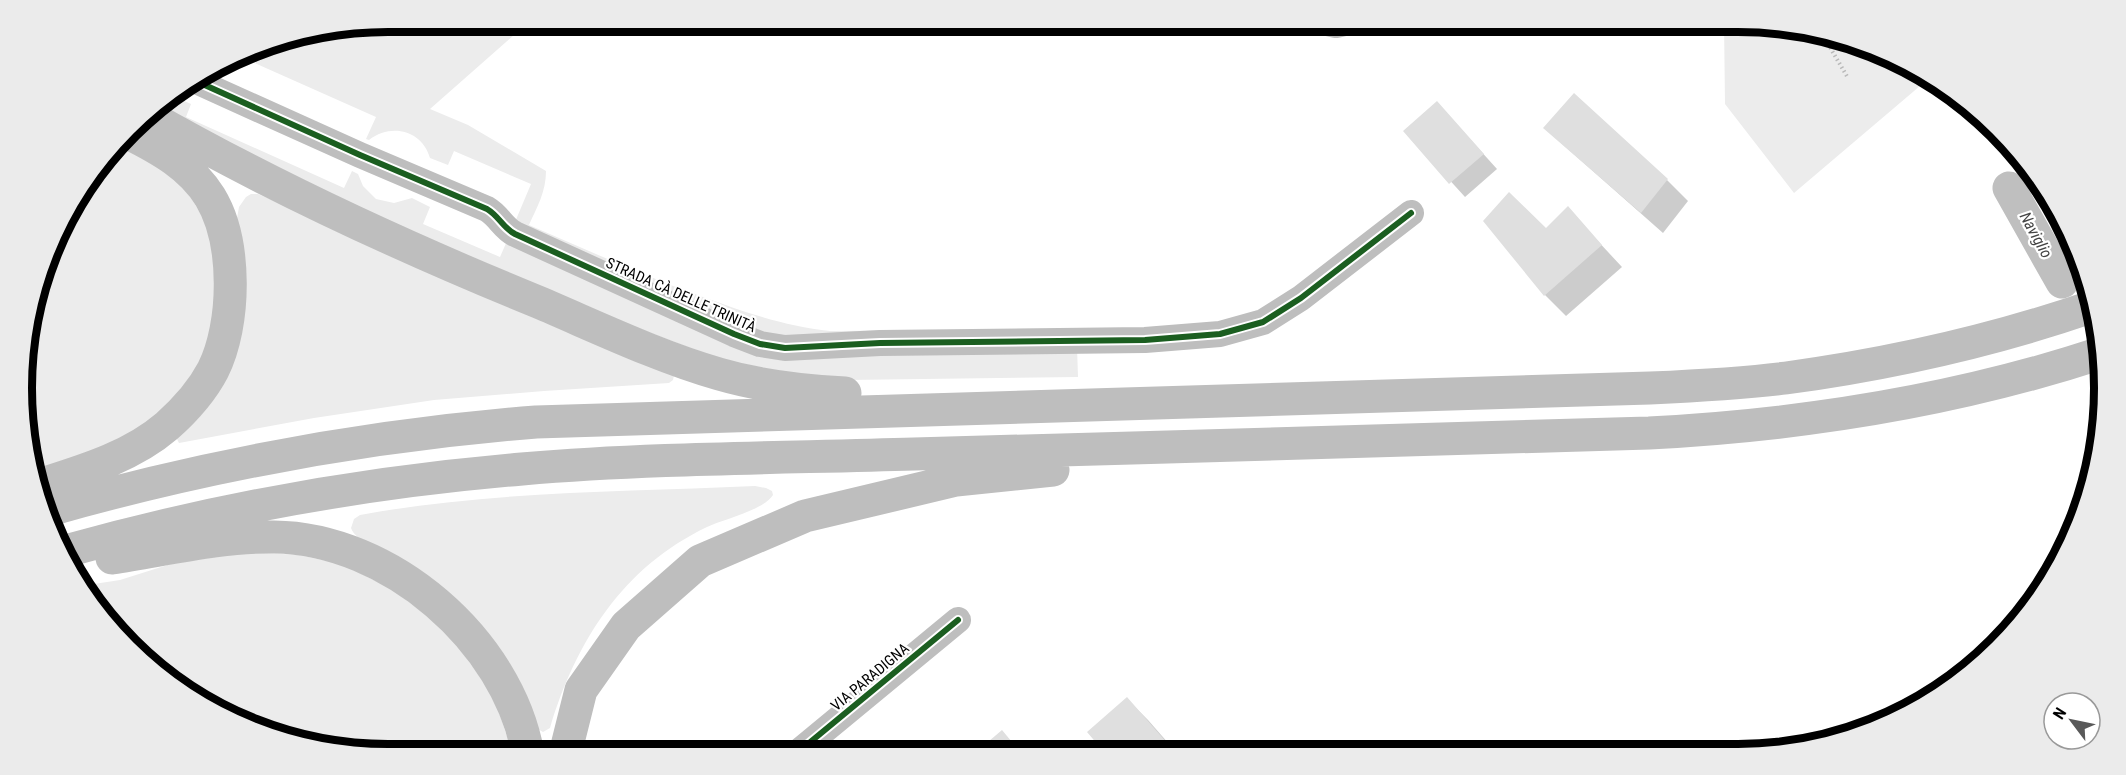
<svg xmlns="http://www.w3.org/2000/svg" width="2126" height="775" font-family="'Roboto Condensed',sans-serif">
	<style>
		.green { fill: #ececec }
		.shadow { fill: #0003 }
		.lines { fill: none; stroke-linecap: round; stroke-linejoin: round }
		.canal { stroke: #bfbfbf; stroke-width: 33 }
		.building { fill: #dfdfdf }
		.path { stroke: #b9b9b9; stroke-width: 4; stroke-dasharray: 1.5 3; stroke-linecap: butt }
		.minor { stroke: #bebebe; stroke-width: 26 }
		.trunk { stroke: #bebebe; stroke-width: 33 }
		.cycleway-casing { stroke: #fff; stroke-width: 10 }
		.cycleway { stroke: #1b5e20; stroke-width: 6 }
		.labels { text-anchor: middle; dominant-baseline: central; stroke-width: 4.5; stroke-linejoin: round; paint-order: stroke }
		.street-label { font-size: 15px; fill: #000; stroke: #fff }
		.water-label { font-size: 16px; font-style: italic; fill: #444; stroke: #fff }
		.rim { fill: none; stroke: #000; stroke-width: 8 }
	</style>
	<rect width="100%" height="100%" fill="#fff"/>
	<path class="green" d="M387,21h143l-100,88 38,16 78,46c0,21 -9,36 -17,54 63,27 126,56 191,78 36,13 72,24 110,28l312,-2 -367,12 -260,-119 16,-38 -77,-33 -6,14 -18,-7c-8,-28 -39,-35 -61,-18l-3,-1 10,-22 -135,-60 28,-16z
		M1724,21h15l95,13 93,46 -133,113 -69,-89z
		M173,96l18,8 -5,13 158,71 8,-17 6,3 5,12 13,13 18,4 18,-5 18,9 -7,17 77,33 7,-16 204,93 366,13 1,30 -231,3 -33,-3 -92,-17 -223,-85 -345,-168z
		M121,142l62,43 30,49 2,88 -22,59 -53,50 -105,44 -7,-16 -4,-120 46,-134z
		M251,194h7l416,181 -1,5 -4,3 -125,8 -110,9 -120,18 -135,25 -2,-4 25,-25 37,-207 7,-10z
		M755,486l11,2 6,3 1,4c-9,15 -49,24 -66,32 -84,40 -131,114 -157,201l-7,4 -5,-3 -57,-104c-26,-30 -58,-52 -92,-72 -12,-8 -33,-11 -38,-25l3,-9 6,-4c130,-24 263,-23 395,-29z
		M252,552l47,3 42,9 49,24 56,42 47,65 20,59h-125l-96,-13 -127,-63 -82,-87 -2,-5 39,-6 57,-18z"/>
	<path class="shadow" d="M1962,97l49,56 -3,3 -51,-55z
		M1451,118l46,51 -32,28 -60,-66z
		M1560,142l107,38 21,21 -25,32z
		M1568,209l54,58 -56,49 -21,-21 -60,-74 61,9z
		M1127,699l21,21 28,32h-70l-17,-19z"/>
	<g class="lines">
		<path class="canal" d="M2009,188l53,94"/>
	</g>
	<path class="building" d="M1574,93l94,86 -27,34 -98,-85z
		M1961,96l37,42 -5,4 -38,-41z
		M1437,101l47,53 -35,30 -46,-53z
		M1509,192l37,36 22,-22 34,39 -58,51 -61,-75z
		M1127,697l48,55h-71l-17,-20z
		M1002,730l19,23h-46z"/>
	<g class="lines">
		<path class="path" d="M1821,32l27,46"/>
		<path class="minor" d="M1319,21l17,4 17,-4
			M198,82l162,73 127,54c12,7 16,19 28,25l219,100 26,10 25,4 95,-5 265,-3 75,-6 43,-12 38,-24 110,-85
			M797,753l161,-133"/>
		<path class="trunk" d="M145,114c126,72 258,133 393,188 59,25 119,54 181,72 41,12 84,17 126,19
			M39,485c44,-14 92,-28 128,-59 18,-16 35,-35 46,-56 23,-46 24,-129 -3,-173 -19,-31 -50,-48 -82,-64
			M49,510c159,-45 322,-75 487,-88l1114,-34c45,-2 90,-4 136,-10 103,-14 206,-37 305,-71
			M66,551c149,-42 301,-69 456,-82 130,-11 261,-11 392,-15 245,-7 490,-13 735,-21 154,-8 306,-32 452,-80
			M112,558c53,-8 108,-22 162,-21 115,1 234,103 254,217
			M565,754l16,-64 45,-64 74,-65 105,-45 151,-36 97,-10"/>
		<defs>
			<path id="cycleway" d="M198,82l162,73 127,54c12,7 16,19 28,25l219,100 26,10 25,4 95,-5 265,-3 75,-6 43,-12 38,-24 110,-85
				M797,753l161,-133"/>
		</defs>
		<use href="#cycleway" class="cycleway-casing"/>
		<use href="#cycleway" class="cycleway"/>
	</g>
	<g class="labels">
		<g class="street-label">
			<text transform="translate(681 295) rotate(24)">STRADA CÀ DELLE TRINITÀ</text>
			<text transform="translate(870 677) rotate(-40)">VIA PARADIGNA</text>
		</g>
		<g class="water-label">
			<text transform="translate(2036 235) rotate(61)">Naviglio</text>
		</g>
	</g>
	<path d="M0 0H2126V775H0ZM388 32H1738A356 356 0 0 1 2094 388V388A356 356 0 0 1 1738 744H388A356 356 0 0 1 32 388V388A356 356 0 0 1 388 32Z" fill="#ebebeb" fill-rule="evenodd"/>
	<path class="rim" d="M388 32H1738A356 356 0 0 1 2094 388V388A356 356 0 0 1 1738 744H388A356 356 0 0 1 32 388V388A356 356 0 0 1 388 32Z"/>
	<g transform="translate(2072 721) rotate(302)"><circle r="28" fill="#ffffff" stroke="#999999" stroke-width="1.5"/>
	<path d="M0-4.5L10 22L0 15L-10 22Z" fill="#595959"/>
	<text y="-9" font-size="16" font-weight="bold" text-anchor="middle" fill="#000000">N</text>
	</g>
</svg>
